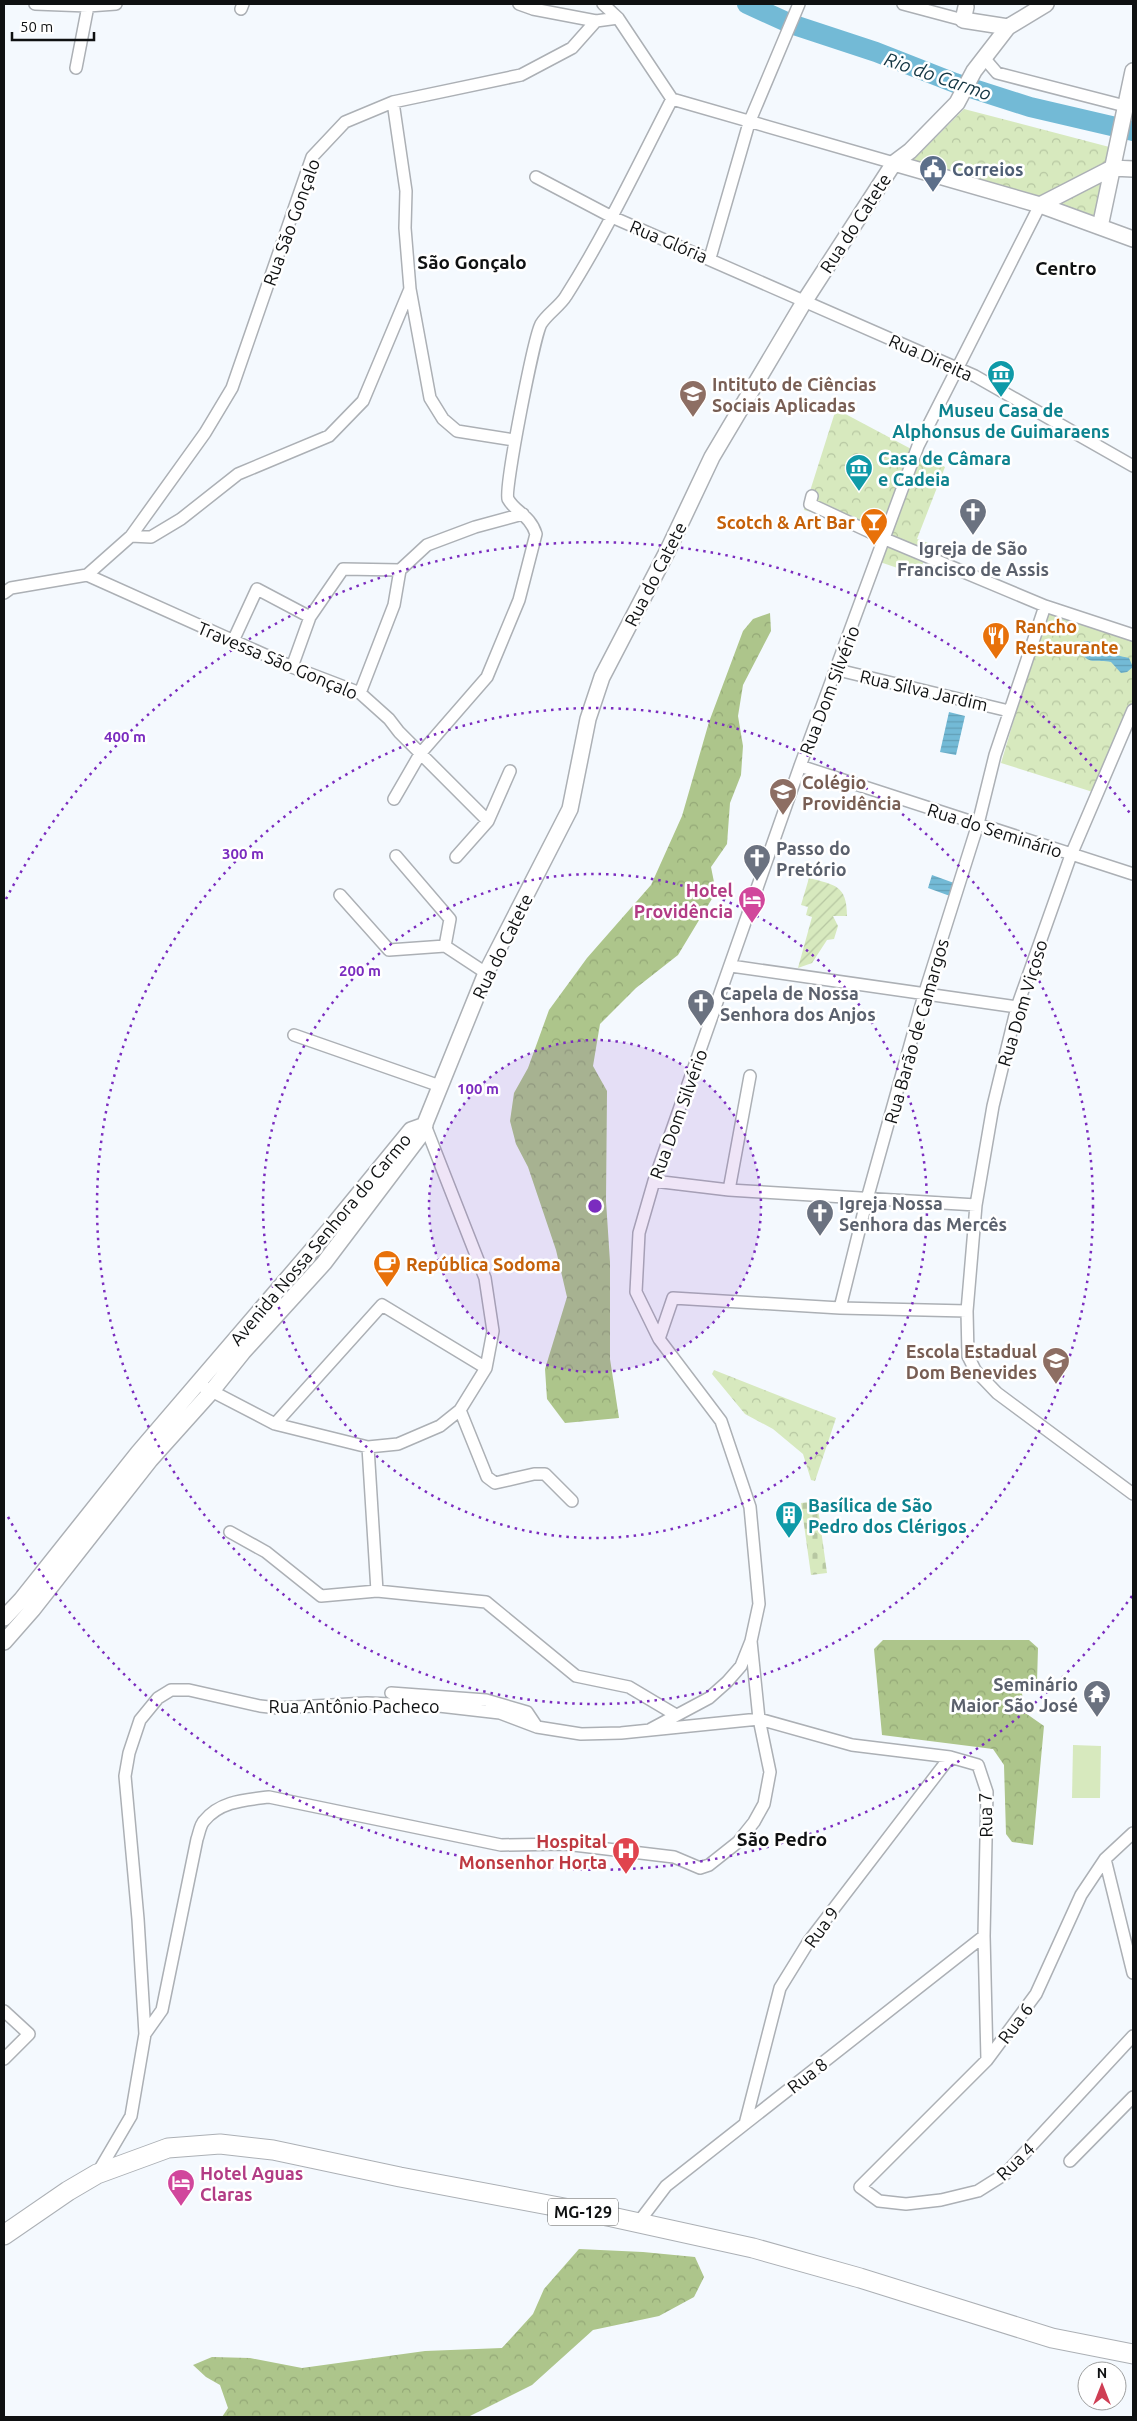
<svg xmlns="http://www.w3.org/2000/svg" width="1137" height="2421" font-family="Ubuntu,sans-serif">
	<style>
		.forest { fill: url(#forest-crowns) }
		.cemetery { fill: url(#cemetery-stones) }
		.park { fill: url(#park-crowns) }
		.garden { fill: url(#garden-furrows) }
		.pitch { fill: #d7e9be }
		.water { fill: url(#water-rules) }
		.lines { fill: none; stroke-linecap: round; stroke-linejoin: round }
		.river { stroke: #73bad6; stroke-width: 20 }
		.minor-casing { stroke: #acb0b5; stroke-width: 14 }
		.tertiary-casing { stroke: #acb0b5; stroke-width: 18 }
		.primary-casing { stroke: #acb0b5; stroke-width: 21 }
		.minor { stroke: #fff; stroke-width: 11 }
		.tertiary { stroke: #fff; stroke-width: 15 }
		.primary { stroke: #fff; stroke-width: 19 }
		.ring { fill: none; stroke: #7b2cbf; stroke-width: 2.5; stroke-dasharray: 2.5 5 }
		.labels { text-anchor: middle; dominant-baseline: central; stroke-width: 5; stroke-linejoin: round; paint-order: stroke }
		.shield { fill: #fff; stroke: #575859; stroke-width: 1 }
		.shield-label { font-size: 16px; font-weight: bold; fill: #0f1112 }
		.service-label { font-size: 18px; font-weight: bold; fill: #4e5e75; stroke: #fff; text-anchor: start }
		.street-label { font-size: 18px; fill: #0f1112; stroke: #fff }
		.education-label { font-size: 18px; font-weight: bold; fill: #785e54; stroke: #fff; text-anchor: start }
		.culture-label { font-size: 18px; font-weight: bold; fill: #0d838f; stroke: #fff; text-anchor: start }
		.food-label { font-size: 18px; font-weight: bold; fill: #c56008; stroke: #fff; text-anchor: start }
		.worship-label { font-size: 18px; font-weight: bold; fill: #5b616d; stroke: #fff; text-anchor: start }
		.hotel-label { font-size: 18px; font-weight: bold; fill: #b23c85; stroke: #fff; text-anchor: end }
		.health-label { font-size: 18px; font-weight: bold; fill: #be3a42; stroke: #fff; text-anchor: end }
		.water-label { font-size: 19px; font-style: italic; fill: #133542; stroke: #fff }
		.neighbourhood-label { font-size: 19px; font-weight: bold; fill: #0f1112; stroke: #fff }
		.centre { fill: #7b2cbf; stroke: #fff; stroke-width: 2.5 }
		.ring-label { font-size: 15px; text-anchor: middle; font-weight: bold; fill: #7b2cbf; stroke: #fff; stroke-width: 5; stroke-linejoin: round; paint-order: stroke }
	</style>
	<defs>
		<pattern id="forest-crowns" width="20" height="18" patternUnits="userSpaceOnUse" patternTransform="scale(1.25)"><rect width="20" height="18" fill="#adc58b"/><path d="M2 6a3 3 0 1 1 6 0M12 15a3 3 0 1 1 6 0" fill="none" stroke="#94a877"/></pattern>
		<pattern id="cemetery-stones" width="16" height="16" patternUnits="userSpaceOnUse" patternTransform="scale(1.25)"><rect width="16" height="16" fill="#d7e9be"/><path d="M2 7V4a2 2 0 0 1 4 0v3zM10 15v-3a2 2 0 0 1 4 0v3z" fill="#b7c7a2"/></pattern>
		<pattern id="park-crowns" width="20" height="18" patternUnits="userSpaceOnUse" patternTransform="scale(1.25)"><rect width="20" height="18" fill="#d7e9be"/><path d="M2 6a3 3 0 1 1 6 0M12 15a3 3 0 1 1 6 0" fill="none" stroke="#b7c7a2"/></pattern>
		<pattern id="garden-furrows" width="10" height="10" patternUnits="userSpaceOnUse" patternTransform="scale(1.25)"><rect width="10" height="10" fill="#d7e9be"/><path d="M-1 1l2-2M0 10L10 0M9 11l2-2" fill="none" stroke="#b7c7a2"/></pattern>
		<pattern id="water-rules" width="6" height="5" patternUnits="userSpaceOnUse" patternTransform="scale(1.25)"><rect width="6" height="5" fill="#73bad6"/><path d="M0 2.5h6" fill="none" stroke="#629fb7"/></pattern>
	</defs>
	<rect width="100%" height="100%" fill="#f4f9fe"/>
	<path class="forest" d="M770,613l1,18 -28,54 -5,31 5,30 -2,29 -11,28 -3,41 -16,23 5,25 -38,63 -42,33 -36,36 -7,42 14,25 -1,110 4,61v97l9,59 -54,5 -18,-24 -2,-30 22,-72 -11,-47 -28,-83 -12,-23 -6,-23 4,-28 14,-25 21,-58 38,-52 64,-73 31,-69 27,-94 34,-91 10,-12z
		M883,1640h146l9,8 -1,34 -15,11 2,19 20,14 -11,119 -21,-3 -6,-8 -2,-69 -11,-16 -111,-14 -8,-86z
		M579,2249l64,3 52,5 9,20 -10,20 -35,19 -66,14 -61,55 -64,32h-246l6,-9 -8,-23 -14,-8 -13,-12 19,-8 38,1 52,10 123,-17 77,-3 31,-34 11,-25z"/>
	<path class="cemetery" d="M817,1501l10,72 -16,2 -10,-72z"/>
	<path class="park" d="M964,109l153,40 -17,73 -188,-61z
		M836,409l109,58 -28,72 14,5 -13,31 -41,-14 9,-27 -82,-24z
		M1047,609l86,33v62l-37,89 -95,-30z
		M714,1370l122,48 -21,63 -4,-1 -8,-26 -30,-25 -28,-15 -33,-40z"/>
	<path class="garden" d="M809,878c26,7 38,7 38,38h-14l5,10 -4,13 -7,1 -15,23 -14,5 14,-51 -6,-2 2,-8 -7,-2z"/>
	<path class="pitch" d="M1073,1745l28,1 -1,52h-28z"/>
	<path class="water" d="M1084,641c13,1 12,5 22,10 7,4 15,5 23,7l4,9 -6,5 -6,1 -10,-11c-13,-3 -26,4 -30,-13z
		M949,712l16,4 -9,39 -16,-3z
		M932,875l22,8 -4,13 -22,-8z"/>
	<g class="lines">
		<path class="river" d="M747,4l44,20 85,28 79,31 75,24 103,24"/>
		<defs>
			<path id="minor" d="M35,4l53,2 28,-2
				M519,4l14,5 63,12
				M603,4l15,14 54,81 222,64
				M903,4l60,16
				M241,9l2,-5
				M985,59l12,14 128,33
				M76,68l12,-62
				M393,102l13,89 -1,37 5,61 20,109 13,21 14,12 57,9
				M536,177l76,40 363,159 158,90
				M710,258l39,-135 50,-119
				M812,496l-2,8 75,35 160,67 88,29
				M131,536l20,1 30,-18 57,-45 91,-38 34,-35 47,-112
				M87,575l44,-39 74,-103 27,-45 80,-231 33,-35 48,-20 128,-27 51,-27 24,-27 22,-3
				M87,575l205,92 68,26 29,26 10,13 89,89
				M4,593l7,-5 76,-13
				M233,641l24,-52 53,28 33,-48 57,1
				M292,667l18,-50
				M838,670l171,41
				M360,693l34,-88 6,-35 27,-25 48,-18 48,-13
				M1133,710l-62,145 -54,152 -24,99 -17,99 -9,106 1,45 7,14 22,23 136,101
				M800,766l333,108
				M394,799l26,-45 67,-77 32,-77 17,-66c-6,-19 -21,-22 -28,-35 -4,-10 26,-162 33,-175 6,-10 19,-18 25,-28 40,-63 72,-131 106,-197
				M396,856l54,63 -5,27 41,27
				M456,857l32,-36 22,-50
				M340,895l49,55 56,-4
				M731,966l286,41
				M294,1035l146,51
				M654,1181l75,9 247,15
				M729,1190l21,-114
				M840,1308l27,-109 57,-204 54,-171 17,-69 50,-149
				M659,1339l14,-41 167,10 127,3
				M198,1384l77,40 93,23 30,-3 42,-18 20,-16 26,-42 7,-37 -8,-53 -60,-153
				M460,1410l27,67 8,6 39,-9h11l27,27
				M275,1424l107,-119 104,63
				M368,1447l9,144
				M230,1532l36,20 55,44 56,-5 109,11 90,74 53,11 47,28
				M391,1693l95,7 41,12 10,15
				M651,1729l58,-31 18,-16 14,-16 10,-25 8,-37 -9,-97 -29,-86 -62,-82 -23,-47 3,-59 15,-52 146,-415 118,-320 122,-241
				M1133,1833l-28,26 -24,36 -45,99 -49,66 -127,127 19,14 27,3 35,-4 37,-9 27,-17 128,-138
				M1105,1859l28,114
				M4,2011l25,23 -25,25
				M145,2034l-7,-115 -13,-143 4,-23 11,-33 18,-22 13,-8h18l71,16 18,2 89,-5 72,3 61,7 37,14 44,7 40,-1 138,-14 93,26 98,12 28,8 9,27 -3,144 3,124
				M745,2124l35,-136 29,-47 141,-184
				M1070,2161l63,-64
				M97,2174l34,-58 14,-82 17,-24 35,-171c2,-5 3,-14 7,-18 16,-20 41,-21 65,-24l232,48 64,-1 109,13 26,11 9,-3 29,-23 16,-20 10,-18 6,-32 -11,-53 -8,-78
				M638,2223l28,-37 318,-250"/>
			<path id="tertiary" d="M966,7l-3,13 45,7 38,-23
				M894,163l146,42 93,34
				M1040,205l72,-37 21,1
				M1100,227l33,-156
				M4,1618l17,-18 117,-147 192,-224 81,-99 14,-5
				M4,1642l29,-33 117,-149 61,-68 32,-40 81,-89 96,-127 66,-163 84,-164 18,-90 14,-42 66,-127 44,-93 92,-155 90,-139 16,-12 47,-48 17,-32 34,-44"/>
			<path id="primary" d="M4,2235l64,-44 29,-17 71,-26 52,-4 53,6 127,27 212,40 141,31 107,30 192,60 81,16"/>
		</defs>
		<use href="#minor" class="minor-casing"/>
		<use href="#tertiary" class="tertiary-casing"/>
		<use href="#primary" class="primary-casing"/>
		<use href="#minor" class="minor"/>
		<use href="#tertiary" class="tertiary"/>
		<use href="#primary" class="primary"/>
	</g>
	<circle cx="595" cy="1206" r="166" fill="#7b2cbf" fill-opacity=".12"/>
	<g class="ring">
		<circle cx="595" cy="1206" r="166"/>
		<circle cx="595" cy="1206" r="332"/>
		<circle cx="595" cy="1206" r="498"/>
		<path d="M1132 1596A664 664 0 0 1 6 1513M6 899A664 664 0 0 1 1132 816"/>
	</g>
	<defs>
		<symbol id="civic-pin" viewBox="-11 -11 22 30"><path d="M0 17L-7.5 6A9.5 9.5 0 1 1 7.5 6Z" fill="#5c6f8a" stroke="#fff"/><path d="M-.6-6.5H3V-4.5H.6V-3L4-1V1h2V6H-6V1h2V-1L-.6-3ZM-1.2 2.5V6h2.4V2.5Z" fill="#fff"/></symbol>
		<symbol id="museum-pin" viewBox="-11 -11 22 30"><path d="M0 17L-7.5 6A9.5 9.5 0 1 1 7.5 6Z" fill="#0f9aa8" stroke="#fff"/><path d="M0-6L6-3V-2H-6V-3ZM-5-1h2V3h-2ZM-1-1h2V3h-2ZM3-1h2V3H3ZM-6 4H6V6H-6Z" fill="#fff"/></symbol>
		<symbol id="university-pin" viewBox="-11 -11 22 30"><path d="M0 17L-7.5 6A9.5 9.5 0 1 1 7.5 6Z" fill="#8d6e63" stroke="#fff"/><path d="M0-5L7-2L0 1L-7-2ZM-4 1L0 2.5L4 1V4Q0 6-4 4Z" fill="#fff"/></symbol>
		<symbol id="church-pin" viewBox="-11 -11 22 30"><path d="M0 17L-7.5 6A9.5 9.5 0 1 1 7.5 6Z" fill="#6b7280" stroke="#fff"/><path d="M-1.2-6h2.4v3.5h3.3v2.4h-3.3V6h-2.4V-.1h-3.3v-2.4h3.3Z" fill="#fff"/></symbol>
		<symbol id="bar-pin" viewBox="-11 -11 22 30"><path d="M0 17L-7.5 6A9.5 9.5 0 1 1 7.5 6Z" fill="#e8710a" stroke="#fff"/><path d="M-6-5H6L.8 .8V4.5H3.5V6h-7V4.5H-.8V.8Z" fill="#fff"/></symbol>
		<symbol id="restaurant-pin" viewBox="-11 -11 22 30"><path d="M0 17L-7.5 6A9.5 9.5 0 1 1 7.5 6Z" fill="#e8710a" stroke="#fff"/><path d="M-5-6h1v4h1v-4h1v4h1v-4h1v5L-1.5 .5V6h-2V.5L-5-1ZM5-6V6H3V1.5H1.5Q1.5-4 5-6Z" fill="#fff"/></symbol>
		<symbol id="school-pin" viewBox="-11 -11 22 30"><path d="M0 17L-7.5 6A9.5 9.5 0 1 1 7.5 6Z" fill="#8d6e63" stroke="#fff"/><path d="M0-5L7-2L0 1L-7-2ZM-4 1L0 2.5L4 1V4Q0 6-4 4Z" fill="#fff"/></symbol>
		<symbol id="hotel-pin" viewBox="-11 -11 22 30"><path d="M0 17L-7.5 6A9.5 9.5 0 1 1 7.5 6Z" fill="#d1479c" stroke="#fff"/><path d="M-6-4.5h1.5V1H6V5H4.5V3h-9V5H-6ZM-4 0a1.8 1.8 0 1 1 3.6 0ZM.5 0V-2.5h3Q6-2.5 6 0Z" fill="#fff"/></symbol>
		<symbol id="cafe-pin" viewBox="-11 -11 22 30"><path d="M0 17L-7.5 6A9.5 9.5 0 1 1 7.5 6Z" fill="#e8710a" stroke="#fff"/><path d="M-5.5-4.5H6V0H3Q3 3.5 0 3.5H-2.5Q-5.5 3.5-5.5 0ZM3-3.2v2h1.7v-2ZM-6 4.5H4V6H-6Z" fill="#fff"/></symbol>
		<symbol id="building-pin" viewBox="-11 -11 22 30"><path d="M0 17L-7.5 6A9.5 9.5 0 1 1 7.5 6Z" fill="#0f9aa8" stroke="#fff"/><path d="M-4-6H4V6H1V3H-1V6H-4ZM-2.5-4.3h1.7v1.8h-1.7ZM.8-4.3h1.7v1.8H.8ZM-2.5-1h1.7V.8h-1.7ZM.8-1h1.7V.8H.8Z" fill="#fff"/></symbol>
		<symbol id="temple-pin" viewBox="-11 -11 22 30"><path d="M0 17L-7.5 6A9.5 9.5 0 1 1 7.5 6Z" fill="#6b7280" stroke="#fff"/><path d="M0-6L5-2H3V0L6.5 2.5H4V6H1.5V3h-3V6H-4V2.5H-6.5L-3 0V-2H-5Z" fill="#fff"/></symbol>
		<symbol id="hospital-pin" viewBox="-11 -11 22 30"><path d="M0 17L-7.5 6A9.5 9.5 0 1 1 7.5 6Z" fill="#e0444e" stroke="#fff"/><path d="M-5-5h3v3.5h4V-5h3V5h-3V1.5h-4V5h-3Z" fill="#fff"/></symbol>
	</defs>
	<g fill-rule="evenodd">
		<use href="#civic-pin" x="917" y="153" width="32" height="43"/>
		<use href="#museum-pin" x="985" y="358" width="32" height="43"/>
		<use href="#university-pin" x="677" y="378" width="32" height="43"/>
		<use href="#museum-pin" x="843" y="452" width="32" height="43"/>
		<use href="#church-pin" x="957" y="496" width="32" height="43"/>
		<use href="#bar-pin" x="858" y="506" width="32" height="43"/>
		<use href="#restaurant-pin" x="980" y="620" width="32" height="43"/>
		<use href="#school-pin" x="767" y="776" width="32" height="43"/>
		<use href="#church-pin" x="741" y="842" width="32" height="43"/>
		<use href="#hotel-pin" x="736" y="884" width="32" height="43"/>
		<use href="#church-pin" x="685" y="987" width="32" height="43"/>
		<use href="#church-pin" x="804" y="1197" width="32" height="43"/>
		<use href="#cafe-pin" x="371" y="1248" width="32" height="43"/>
		<use href="#school-pin" x="1040" y="1345" width="32" height="43"/>
		<use href="#building-pin" x="773" y="1499" width="32" height="43"/>
		<use href="#temple-pin" x="1081" y="1678" width="32" height="43"/>
		<use href="#hospital-pin" x="610" y="1835" width="32" height="43"/>
		<use href="#hotel-pin" x="165" y="2167" width="32" height="43"/>
	</g>
	<g class="labels">
		<rect class="shield" x="548" y="2198.5" width="70" height="27" rx="4"/>
		<g class="shield-label">
			<text x="583" y="2212">MG-129</text>
		</g>
		<g class="service-label">
			<text x="952" y="169">Correios</text>
		</g>
		<g class="street-label">
			<text transform="translate(291 222) rotate(-70)">Rua São Gonçalo</text>
			<text transform="translate(855 223) rotate(-57)">Rua do Catete</text>
			<text transform="translate(669 241) rotate(23)">Rua Glória</text>
			<text transform="translate(931 357) rotate(24)">Rua Direita</text>
			<text transform="translate(655 574) rotate(-63)">Rua do Catete</text>
			<text transform="translate(278 660) rotate(23)">Travessa São Gonçalo</text>
			<text transform="translate(829 690) rotate(-69)">Rua Dom Silvério</text>
			<text transform="translate(924 690) rotate(13)">Rua Silva Jardim</text>
			<text transform="translate(995 830) rotate(18)">Rua do Seminário</text>
			<text transform="translate(502 946) rotate(-64)">Rua do Catete</text>
			<text transform="translate(1022 1003) rotate(-73)">Rua Dom Viçoso</text>
			<text transform="translate(916 1031) rotate(-74)">Rua Barão de Camargos</text>
			<text transform="translate(678 1114) rotate(-70)">Rua Dom Silvério</text>
			<text transform="translate(320 1239) rotate(-50)">Avenida Nossa Senhora do Carmo</text>
			<text x="354" y="1706">Rua Antônio Pacheco</text>
			<text transform="translate(985 1815) rotate(-91)">Rua 7</text>
			<text transform="translate(821 1927) rotate(-54)">Rua 9</text>
			<text transform="translate(1015 2023) rotate(-53)">Rua 6</text>
			<text transform="translate(807 2075) rotate(-38)">Rua 8</text>
			<text transform="translate(1015 2161) rotate(-44)">Rua 4</text>
		</g>
		<g class="education-label">
			<text x="712" y="384">Intituto de Ciências<tspan x="712" dy="21">Sociais Aplicadas</tspan></text>
			<text x="802" y="782">Colégio<tspan x="802" dy="21">Providência</tspan></text>
			<text x="1037" y="1351" text-anchor="end">Escola Estadual<tspan x="1037" dy="21">Dom Benevides</tspan></text>
		</g>
		<g class="culture-label">
			<text x="1001" y="410" text-anchor="middle">Museu Casa de<tspan x="1001" dy="21">Alphonsus de Guimaraens</tspan></text>
			<text x="878" y="458">Casa de Câmara<tspan x="878" dy="21">e Cadeia</tspan></text>
			<text x="808" y="1505">Basílica de São<tspan x="808" dy="21">Pedro dos Clérigos</tspan></text>
		</g>
		<g class="food-label">
			<text x="855" y="522" text-anchor="end">Scotch &amp; Art Bar</text>
			<text x="1015" y="626">Rancho<tspan x="1015" dy="21">Restaurante</tspan></text>
			<text x="406" y="1264">República Sodoma</text>
		</g>
		<g class="worship-label">
			<text x="973" y="548" text-anchor="middle">Igreja de São<tspan x="973" dy="21">Francisco de Assis</tspan></text>
			<text x="776" y="848">Passo do<tspan x="776" dy="21">Pretório</tspan></text>
			<text x="720" y="993">Capela de Nossa<tspan x="720" dy="21">Senhora dos Anjos</tspan></text>
			<text x="839" y="1203">Igreja Nossa<tspan x="839" dy="21">Senhora das Mercês</tspan></text>
			<text x="1078" y="1684" text-anchor="end">Seminário<tspan x="1078" dy="21">Maior São José</tspan></text>
		</g>
		<g class="hotel-label">
			<text x="733" y="890">Hotel<tspan x="733" dy="21">Providência</tspan></text>
			<text x="200" y="2173" text-anchor="start">Hotel Aguas<tspan x="200" dy="21">Claras</tspan></text>
		</g>
		<g class="health-label">
			<text x="607" y="1841">Hospital<tspan x="607" dy="21">Monsenhor Horta</tspan></text>
		</g>
		<g class="water-label">
			<text transform="translate(938 76) rotate(19)">Rio do Carmo</text>
		</g>
		<g class="neighbourhood-label">
			<text x="472" y="262">São Gonçalo</text>
			<text x="1066" y="268">Centro</text>
			<text x="782" y="1839">São Pedro</text>
		</g>
	</g>
	<circle cx="595" cy="1206" r="8" class="centre"/>
	<g class="ring-label">
		<text x="125" y="742">400 m</text>
		<text x="243" y="859">300 m</text>
		<text x="360" y="976">200 m</text>
		<text x="478" y="1094">100 m</text>
	</g>
	<rect width="1137" height="2421" fill="none" stroke="#0f1112" stroke-width="10"/>
	<g transform="translate(1102 2386)"><circle r="24" fill="#ffffff" stroke="#9fa0a0"/>
	<path d="M0-4L9 19L0 12L-9 19Z" fill="#cf3f54"/>
	<text y="-8" font-size="14" font-weight="bold" text-anchor="middle" fill="#0f1112">N</text>
	</g>
	<path d="M12 32v8h82v-8" fill="none" stroke="#0f1112" stroke-width="2.5"/>
	<text x="20" y="32" font-size="15" fill="#0f1112" stroke="#ffffff" stroke-width="4" paint-order="stroke">50 m</text>
</svg>
